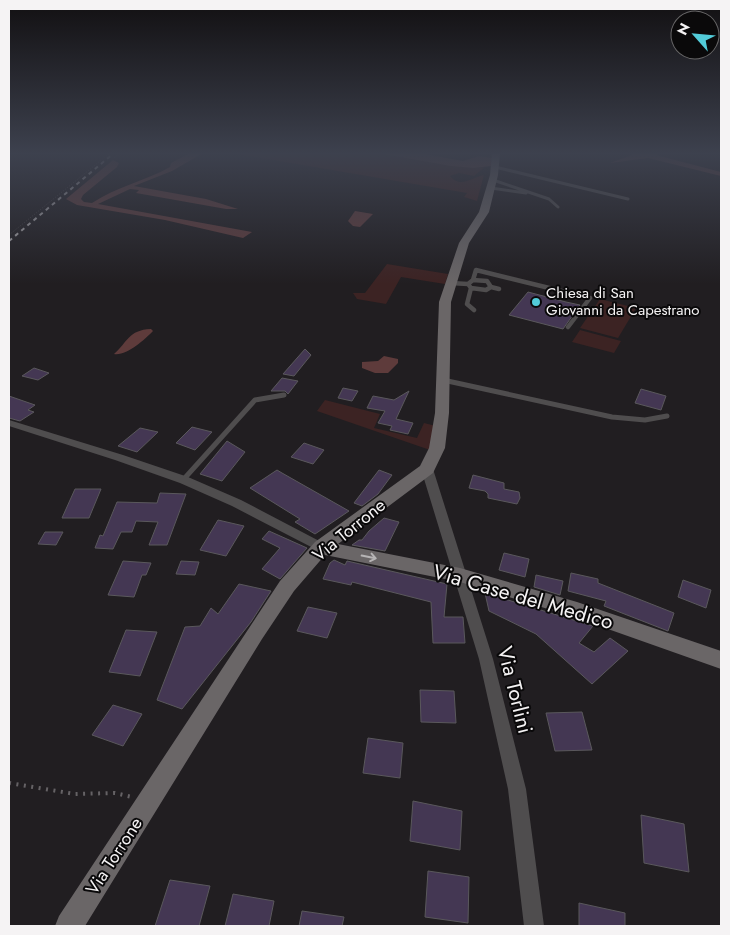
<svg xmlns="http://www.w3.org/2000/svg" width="730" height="935" font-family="Jost,sans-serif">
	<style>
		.green { fill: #3c2323 }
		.forest { fill: #5e3b3b }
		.building { fill: #443753; stroke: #5a585c }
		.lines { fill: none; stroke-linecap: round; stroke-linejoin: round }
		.path-far1 { stroke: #656265; stroke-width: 1; stroke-dasharray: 0.5 2; stroke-linecap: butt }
		.path { stroke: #656265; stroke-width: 4; stroke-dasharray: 2 5.5; stroke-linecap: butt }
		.service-far2 { stroke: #4f4d4e; stroke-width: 3 }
		.service-far1 { stroke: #4f4d4e; stroke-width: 4.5 }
		.service { stroke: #4f4d4e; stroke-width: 5 }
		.minor { fill: #4f4d4e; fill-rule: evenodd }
		.secondary { fill: #6a6667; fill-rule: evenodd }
		.rail { stroke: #a5a2a4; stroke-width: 2; stroke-dasharray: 4 4; stroke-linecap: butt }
		.oneway { stroke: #b6b4b5 }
		.poi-dot { fill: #52cbd9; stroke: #0a090a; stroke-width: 2 }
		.labels { text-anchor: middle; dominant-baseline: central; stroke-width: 4; stroke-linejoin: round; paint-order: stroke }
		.far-poi-label { font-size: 15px; fill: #f5f3f4; stroke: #0a090a; text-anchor: start }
		.street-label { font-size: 18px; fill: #f5f3f4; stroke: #0a090a }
		.near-street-label { font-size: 21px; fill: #f5f3f4; stroke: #0a090a }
	</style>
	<rect width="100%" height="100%" fill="#211e21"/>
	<path class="green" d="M232,153h146l96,15 11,-1 -11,9 -15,-3 -9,3c11,13 22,1 34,-1l-7,26 -13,-4 3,-4z
		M387,264l61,10 -3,10 -44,-7 -15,27 -29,-5 -4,-6h12z
		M600,299l36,9 -18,30 -38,-10z
		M580,330l41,11 -7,12 -42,-11z
		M325,400l55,14 -6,14 43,10 7,-15 12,3 -6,24 -113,-39z"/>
	<path class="forest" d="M190,153h13l-31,18 -38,15 72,13 32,10h-12l-90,-16 3,-3 -9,-1 -32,15 154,28 -9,6 -78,-18 -88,-15 -11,-6 47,-39 6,3 -2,4 -34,28 -2,4 3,3 8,1c24,-16 53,-22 78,-36l1,-4z
		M378,153h41l44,8 16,-5 13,2 -1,8 -17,2 -23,-2z
		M629,153h30l-3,2 65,17v4l-73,-18 -38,5 22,-8z
		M355,211l18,3 -13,13 -7,-1 -5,-5z
		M151,329l2,2c-9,9 -26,25 -39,23 14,-12 14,-24 37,-25z
		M384,356l14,3v4l-10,10h-13l-13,-5v-6l16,-1z"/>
	<path class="building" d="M528,292l38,10 14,3 -17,24 -54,-14z
		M305,349l6,6 -17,21 -11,-2z
		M34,368l15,5 -11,7 -16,-4z
		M282,378l16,3 -10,13 -3,-3h-14z
		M343,388l15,3 -6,10 -14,-3z
		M641,389l25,7 -5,14 -26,-7z
		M409,391l-13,28 17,4 -5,11 -18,-4 2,-4 -14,-3 7,-12 -18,-3 6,-12 21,4z
		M9,396l26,9 -7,5 6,2 -14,9 -11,-3z
		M192,427l20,5 -17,18 -19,-7z
		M140,428l18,4 -21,20 -19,-6z
		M227,441l18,11 -23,29 -22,-7z
		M304,443l20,7 -11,14 -22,-7z
		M277,470l5,3 67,38 -34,23 -20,-12 5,-3 -50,-31z
		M379,470l13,5 -14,19 -16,12 -8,-3z
		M473,475l31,8v6l15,3 1,6 -3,6 -29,-6v-4l-3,-3 -16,-3z
		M75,489h26l-12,29h-27z
		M160,493l26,1 -19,51h-18l9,-23 -22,-1 -4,11h-11l-8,17 -18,-1 5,-13 3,1 14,-34 40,1z
		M384,518l15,4 -14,29 -33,-6 7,-5h3l7,-9z
		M218,520l26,6 -18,30 -26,-6z
		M269,531l38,17 -27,31 -18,-10 18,-21 -18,-9z
		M45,532h18l-7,13 -18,-1z
		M504,553l25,6 -4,18 -26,-7z
		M334,560l11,5 2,-4 100,23 -3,33h19l2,26h-32l-2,-41 -79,-20 -1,3 -28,-6 7,-16z
		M123,561l28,2 -5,12h-4l-8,22 -26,-2z
		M181,561l18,1 -4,13 -19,-1z
		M571,573l27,6v4l76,30 -6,18 -64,-25 2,-5 -38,-10z
		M536,575l27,6 -3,14 -26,-8z
		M683,580l28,10 -5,18 -28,-11z
		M239,584l32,7 -20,31 -69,87 -25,-9 28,-73 15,-1 11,-18 7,6z
		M485,593l108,33 -14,17 15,9 16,-14 18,13 -36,33 -56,-50 -47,-23z
		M308,607l29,6 -10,25 -30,-7z
		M126,630l31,2 -17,44 -31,-4z
		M420,690l34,1 2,32 -35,-1z
		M113,705l29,9 -19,32 -31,-11z
		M582,712l10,38 -37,1 -9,-38z
		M368,738l35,5 -3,35 -37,-5z
		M413,801l49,10 -2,39 -50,-9z
		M641,815l43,9 5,48 -45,-9z
		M428,871l41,6 -1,46 -43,-6z
		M170,880l40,6 -11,40h-44z
		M233,894l41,7 -5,25h-44z
		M579,903l46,10v13h-46z
		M302,911l42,6 -2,9h-43z"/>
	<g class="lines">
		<path class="path-far1" d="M114,158l6,-5
			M9,235l101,-82"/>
		<path class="path" d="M9,783l66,11 40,-1 17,4"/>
		<path class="service-far2" d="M495,167l133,32
			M493,180l56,19 9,8
			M491,188l35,5"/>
		<path class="service-far1" d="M450,283l18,1
			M491,287l8,2
			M471,288l15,2 5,-3 -4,-6 -14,-1
			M474,310l-7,-6 4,-16 -3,-4 5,-4 3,-10 114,28 -22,29"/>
		<path class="service" d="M443,380l169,37 33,3 22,-4
			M183,480l72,-80 29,-5"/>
		<path class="minor" d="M9,420l114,35 65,22 53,23 84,44 2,3 -2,3h-8l-85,-44 -52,-23 -65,-23 -106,-34z
			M427,465l6,4 60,190 33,130 18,137h-20l-16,-137 -29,-130 -58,-190z"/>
		<path class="secondary" d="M492,153h8l-2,22 -9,37 -20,31 -18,59 -2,111 -4,35 -12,25 -95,71 122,24 117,34 144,49v18l-147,-52 -114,-35 -135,-27 -31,36 -32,48 -177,287h-30l4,-10 221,-335 35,-39 105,-76 9,-18 6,-35 4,-111 20,-59 20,-31 11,-37z"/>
		<path class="rail" d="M9,241l105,-88"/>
	</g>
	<defs><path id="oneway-shaft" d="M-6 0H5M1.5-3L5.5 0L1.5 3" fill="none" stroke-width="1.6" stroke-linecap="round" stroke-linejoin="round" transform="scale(1.25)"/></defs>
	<use class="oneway" href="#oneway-shaft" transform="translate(369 557) rotate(11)"/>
	<linearGradient id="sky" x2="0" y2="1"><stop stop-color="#121012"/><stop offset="0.54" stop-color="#3d414e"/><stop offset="1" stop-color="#3d414e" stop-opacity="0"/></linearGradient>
	<rect width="730" height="284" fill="url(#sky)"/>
	<circle class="poi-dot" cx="536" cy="302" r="5"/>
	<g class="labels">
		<g class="far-poi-label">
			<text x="546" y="293">Chiesa di San<tspan x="546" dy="17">Giovanni da Capestrano</tspan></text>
		</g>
		<g class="street-label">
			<text transform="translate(349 530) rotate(-39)">Via Torrone</text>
			<text transform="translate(114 856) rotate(-57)">Via Torrone</text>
		</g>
		<g class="near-street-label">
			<text transform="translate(523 597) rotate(16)">Via Case del Medico</text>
			<text transform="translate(515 690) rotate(76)">Via Torlini</text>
		</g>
	</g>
	<rect width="730" height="935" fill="none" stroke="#f5f3f4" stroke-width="20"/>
	<g transform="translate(695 35) rotate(297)"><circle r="24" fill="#0a090a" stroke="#686768"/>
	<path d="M0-4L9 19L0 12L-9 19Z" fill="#52cbd9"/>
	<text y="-8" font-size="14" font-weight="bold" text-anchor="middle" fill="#f5f3f4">N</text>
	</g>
</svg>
